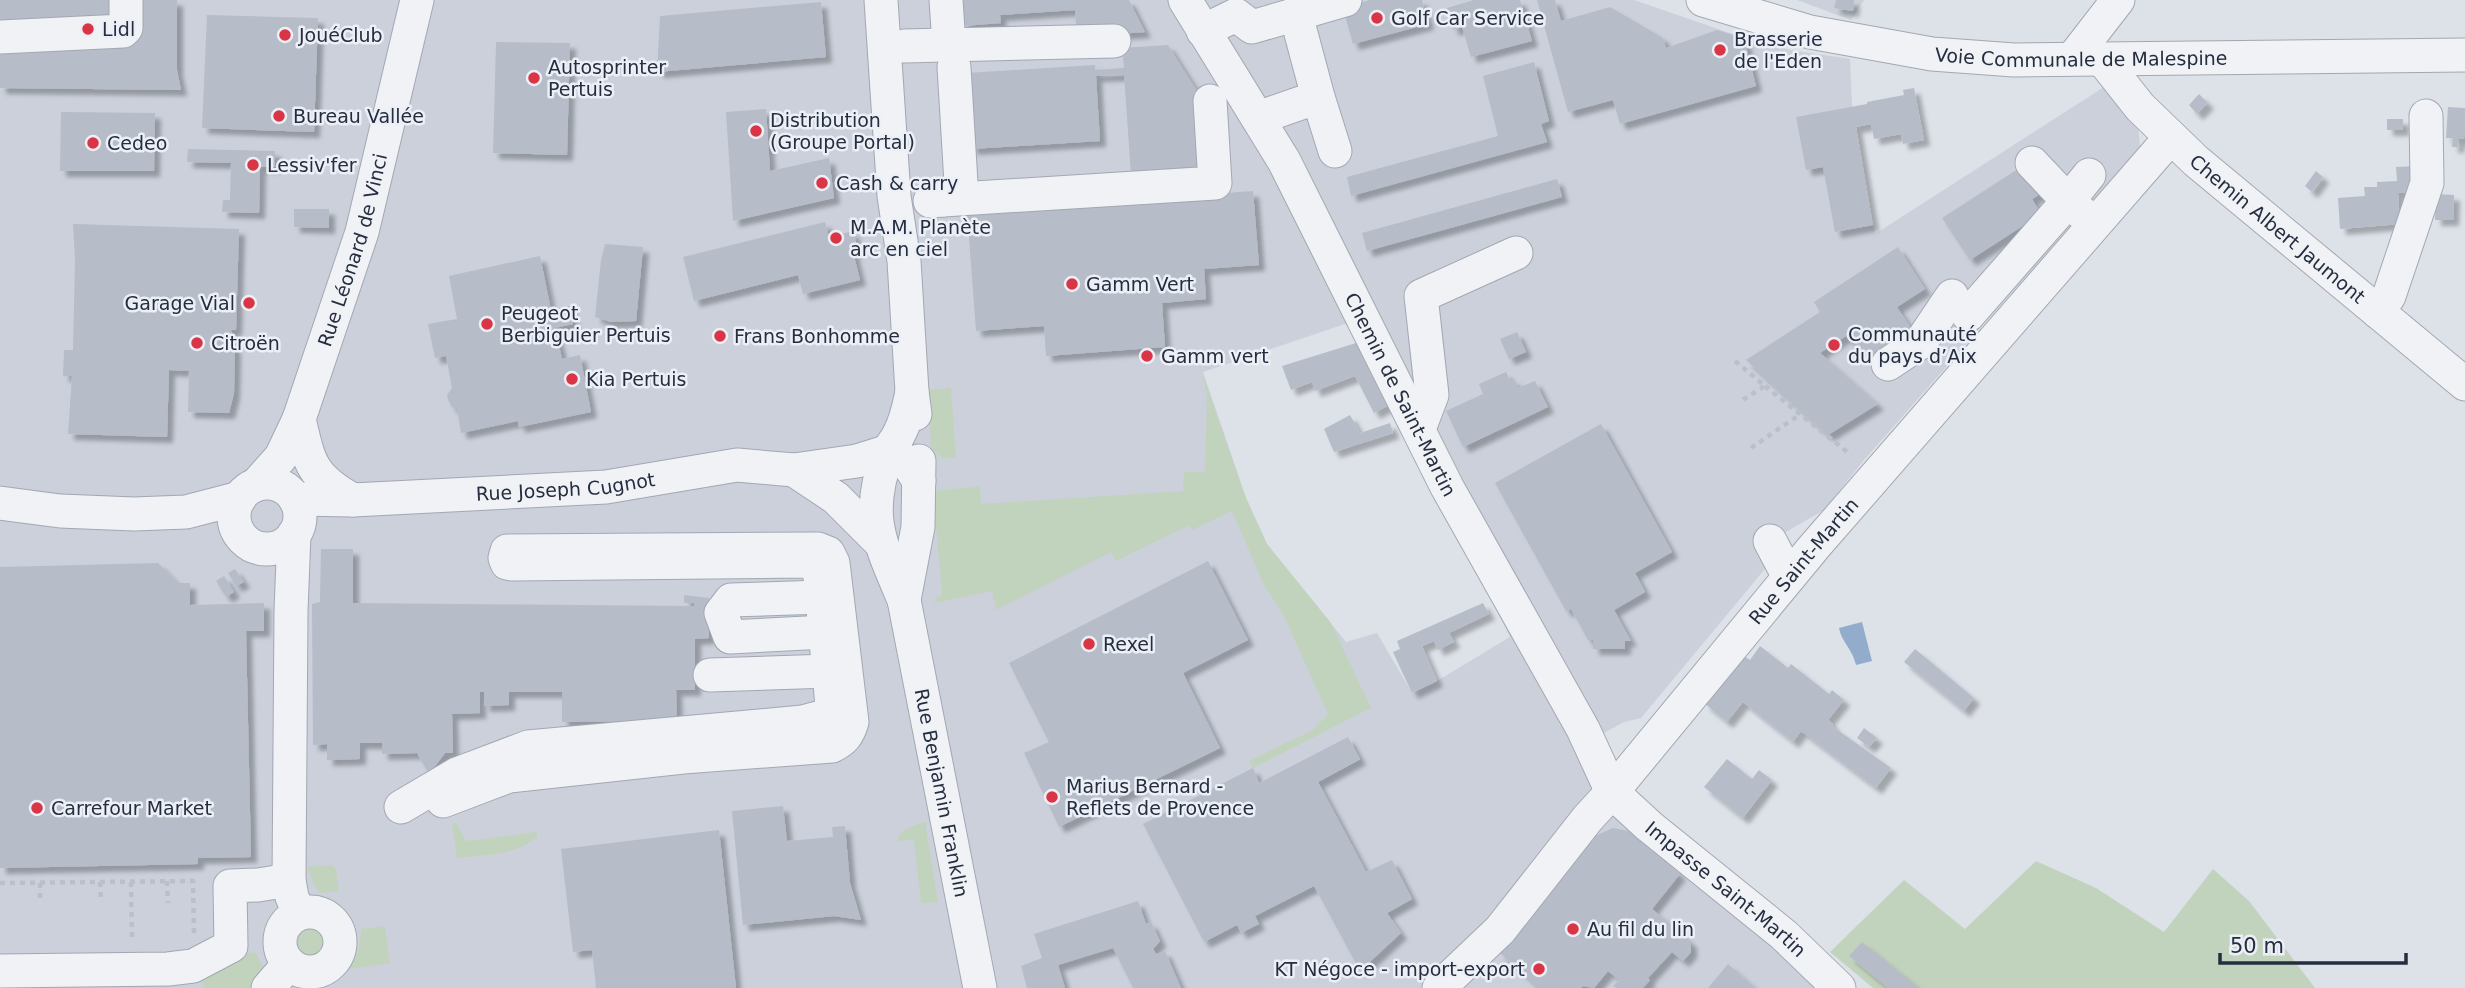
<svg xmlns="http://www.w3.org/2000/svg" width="2465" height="988" font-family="'DejaVu Sans',sans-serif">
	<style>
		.built { fill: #cbd0db; fill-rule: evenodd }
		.green { fill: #c2d3bd }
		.water { fill: #94accc }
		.building { fill: #b7bcc9; filter: url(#shadow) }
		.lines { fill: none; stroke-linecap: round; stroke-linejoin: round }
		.minor-casing { stroke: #a2a8b2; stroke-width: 35 }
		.path { stroke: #bbbfc7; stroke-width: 4.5; stroke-dasharray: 5 5; stroke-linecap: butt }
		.minor { stroke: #f0f2f6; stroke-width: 33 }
		.poi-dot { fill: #da3546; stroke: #ecf0f6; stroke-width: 2.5 }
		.labels { text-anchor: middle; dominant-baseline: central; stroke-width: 5; stroke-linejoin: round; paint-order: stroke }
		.poi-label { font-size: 19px; fill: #252e40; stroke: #ecf0f6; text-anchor: start }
		.street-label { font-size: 19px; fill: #252e40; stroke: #ecf0f6 }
	</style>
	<defs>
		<filter id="shadow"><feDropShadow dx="6" dy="6" stdDeviation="2" flood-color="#0004"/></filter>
	</defs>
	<rect width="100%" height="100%" fill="#dde1e8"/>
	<path class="built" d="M0,0h1634l110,38 47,12 59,9 2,48 23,127 229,-147 34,36 2,24 -276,313 -40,50 -54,31 -1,23 -128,154 -17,4 -20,11 -19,25 238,230h-1823zM1351,322l159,315 -73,44 -25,12 -35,-60 -31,9 -79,-98 -21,-46 -43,-126zM1348,738l12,22 -42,22 48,90 46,27 -25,14 13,20 -40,38 -101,-188z
		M1797,0h67l-13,20z"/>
	<path class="green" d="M1202,372l44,126 21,46 64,79 40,85 -118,60 -4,-7 64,-31 15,-16 -45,-100 -19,-29 -32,-74 -40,19 -3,-5 -73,36 -5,-9 -115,58 -4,-19 -57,12v-5l7,-3 -9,-104 47,-5 1,18 202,-13 1,-19h21l2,-78z
		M951,388l5,69c-12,3 -17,0 -25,-8l-3,-59z
		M925,822l13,80 -17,1 -7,-63 -17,1c4,-13 16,-15 28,-19z
		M456,823l10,18 71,-9v5c-23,19 -51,18 -80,21l-5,-34z
		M2036,861l60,27 68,44 49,-63 36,32 66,87h-442l-43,-36 74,-72 61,49z
		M332,865l4,5 3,21 -19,2 -6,-8 -7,-18z
		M294 942a17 17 0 1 1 34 0a17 17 0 1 1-34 0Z
		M385,926l5,37 -40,6 9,-21 2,-19z
		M255,952l8,15 -11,21h-48l-4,-16 34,-17z"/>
	<path class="water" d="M1862,622l10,39 -16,4c-4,-17 -14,-22 -17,-37z"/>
	<path class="building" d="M0,0h177v70l4,20 -181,-2z
		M961,0h168l16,32 -68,5 -2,-27 -75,5 1,8 -38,3z
		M1370,0h52l6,24 -75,20 -10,-36z
		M1474,0h46l12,41 -61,16 -9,-30 -9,3 -6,-22z
		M1537,0h18l6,21 49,-14 53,31 3,10 51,-18 27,8 12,48 -136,38 -7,-24 -45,12z
		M1836,0h18l-1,11 -19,-3z
		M821,2l5,55 -169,15 3,-56z
		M207,15l111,3 -4,114 -112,-4z
		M496,42l74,1 -3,112 -74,-2z
		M1168,45l32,51 5,73 -74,5 -7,-99 -28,1 4,65 -129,8 -5,-76 129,-8v5l29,-2 -2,-20z
		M1534,62l15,59 -8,3 6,18 -196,54 -4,-19 151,-41 -15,-60z
		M1914,88l10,52 -21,4 -2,-10 -27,5 -3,-15 -15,3 17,98 -38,7 -12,-65 -17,3 -10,-53 71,-13v-2l37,-7 -1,-5z
		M2199,94l9,9 -11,11 -8,-9z
		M2448,107l17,1 -1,31h-5l-1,8h-6l1,-9h-7z
		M766,109l4,62 59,-13 5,40 -101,23 -7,-109z
		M61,112l94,1 -1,58h-94z
		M2387,119h16v11h-16z
		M188,149l87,2v16h-15l-1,46 -37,-1 1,-12h7l1,-37 -44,-1z
		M2024,165l18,28 -10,6 9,15 -71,46 -28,-42z
		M2416,166l2,25 -20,2 2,31 -60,5 -2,-31 27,-2 -1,-9h13v-5l20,-1 -1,-14z
		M2316,171l7,6 -11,15 -7,-6z
		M1557,179l5,18 -195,54 -5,-18z
		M1253,191l6,74 -55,4 2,30 -44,4 3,44 -119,9 -2,-30 -68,5 -9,-119z
		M2436,194l18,1 -1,25h-18z
		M294,209h35v19l-35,-1z
		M825,222l4,15 24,-6 5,19 -5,2 7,28 -57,14 -5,-19 -104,26 -11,-44z
		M73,224l166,5 -3,101h-5l4,21 -1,42 -5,20 -41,-1 1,-41 -20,-1 -2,67 -99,-3 4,-58h-9l1,-26h9l2,-90z
		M605,244l38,3 -7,74 -25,1 -16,-5 6,-57z
		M1898,247l27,42 -28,18 17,26 -41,26 -27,-23 -26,17 58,51 -50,31 -82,-75 74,-48 -6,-10z
		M540,256l11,54 19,-4 3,18 -18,4 7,31 18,-4 11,57 -72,15 -1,-6 -57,12 -4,-24 -5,-2 -4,-7 -1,-5 5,-7 -6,-32 -11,2 -7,-34 29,-5 -8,-43z
		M1517,332l9,20 -17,7 -9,-20z
		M1356,343l33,62 -15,8 -19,-37 -40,15 -3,-9 -21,8 -9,-24z
		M1506,372l4,9 4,-2 4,9 17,-7 13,26 -85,40 -17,-36 37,-17 -4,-10z
		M1350,415l10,18 30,-10 3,10 -59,19 -10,-23z
		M1601,424l71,128 -37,21 10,19 -31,18 17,31h-6v8h-32v-9h-5l-17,-31 -5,2 -71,-128z
		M321,549h32v54l341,3v-3h-10v-8l25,3v40l-14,1v51h-19l1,31 -115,1v-30h-53v13l-25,1v-14h-4v21l-28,1 1,39h-8l-16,21 -12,-21 -35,1v-11h-22v16l-33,1v-16l-14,1 -1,-141 8,-2z
		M1208,561l40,79 -65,33 37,75 -161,79 -35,-74 25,-11 -40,-79z
		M158,563l19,20h13v22l74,-2v28h-18l5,226 -53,1v6l-198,4v-301z
		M235,569l9,13 -8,4 -8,-13z
		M224,576l10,16 -8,5 -10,-16z
		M1483,603l6,11 -40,19 5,9 -16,8 -4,-9 -12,5 15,35 -25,12 -19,-41 7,-3 -3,-8z
		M1760,646l28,22 3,-4 38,30 3,-4 12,10 -16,20 5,4 -1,2 59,42 -15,20 -75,-57 -8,11 -50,-40 -16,20 -23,-19 40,-47 6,4z
		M1915,649l59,49 -10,13 -60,-49z
		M1864,728l13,10 -8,9 -12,-9z
		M1348,737l12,22 -42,23 48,90 26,-12 20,39 -25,14 14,20 -41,38 -46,-85 -59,30 4,8 -18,9 -4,-8 -33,17 -61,-118 110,-56 6,15z
		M1727,759l25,20 7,-9 13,10 -29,38 -39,-31z
		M783,806l4,35 46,-4 -1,-10 13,-1 5,57 11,37 -27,-4 -91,9 -11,-114z
		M1613,828l16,3 51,43 -28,35 39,33v10l-8,9 -11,-9 -24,26 2,2 -7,8h-27l-3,-2 6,-6 -11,-9 -14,17 -11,-2 -2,2h-42l-40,-36 96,-116z
		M719,830l17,158h-140l-4,-38 -19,2 -12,-103z
		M1138,901l8,23 5,-2 9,19 -7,8 3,5 9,-3 16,37h-48l-20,-40 -55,17 7,23h-38l-6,-22 21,-8 -8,-24z
		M1862,942l57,46h-31l-39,-32z
		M1728,964l27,24h-47z"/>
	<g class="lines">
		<defs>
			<g id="minor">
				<path d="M881,0l13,196 10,65 8,131 3,22"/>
				<path d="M946,0l3,45"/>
				<path id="s1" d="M1185,0l99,161 163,326 136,242 29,63 37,34 135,109 55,53"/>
				<path id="s2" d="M1703,0l107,32 122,22 82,6 451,-5"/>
				<path d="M1203,31l33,-16 16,12 93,-27"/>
				<path d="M0,37l123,-6 3,-3v-28"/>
				<path d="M904,46l210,-5"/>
				<path d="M2073,58l45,-58"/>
				<path id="s3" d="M2102,59l38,48 56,54 269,223"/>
				<path d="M1318,97l17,54"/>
				<path d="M1258,118l60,-21 -19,-71"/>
				<path d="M943,200l272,-17 -5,-82"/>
				<path d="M930,201l13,-1 18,-17 -7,-116"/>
				<path d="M2083,214l-15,-13 21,-26"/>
				<path d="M2378,312l11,-16 38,-113 -1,-67"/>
				<path d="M1968,315l100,-114 -36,-38"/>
				<path d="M1888,364l33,-22 31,-46"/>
				<path id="s4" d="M912,392c-3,15 -6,29 -13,42 -3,7 -9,12 -11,19 -24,62 -8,90 16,147l76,388"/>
				<path d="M299,419c10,43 12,58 54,81"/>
				<path d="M1419,429l13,-34 -11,-99 95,-43"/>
				<path d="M794,470l42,28 43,43"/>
				<circle cx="267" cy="516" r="33"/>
				<path id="s5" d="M256,485l25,-28 18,-38 63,-187 55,-232"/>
				<path id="s6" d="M295,499l58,1 253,-13 131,-22 57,5 63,-9 32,-10 17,10 13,20"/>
				<path d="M0,503l60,8 74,3 52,-2 54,-14"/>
				<path d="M294,534l-3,77 -2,269 3,17 7,16"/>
				<path d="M1770,541l19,36"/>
				<path d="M823,597l-92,3 -10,13 9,24 96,-5"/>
				<path d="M904,600l14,-73 1,-66"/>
				<path d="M710,675l119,-4"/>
				<path d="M401,807l56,-33 71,-27 275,-25 26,-7 3,-9 -12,-130 -4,-12 -13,-3 -291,3 -5,-1 -2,-5 2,-7 311,-2 10,4 5,10 19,159c-4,13 -8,18 -20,24l-149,11 -174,19 -66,25"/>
				<circle cx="310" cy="942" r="30"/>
				<path d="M0,971l168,-2 25,-3 38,-20 -1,-60 28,-1 31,-5"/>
				<path d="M268,988l21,-24"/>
				<path id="s7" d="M1439,988l61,-58 88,-112 24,-26 202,-245 357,-410"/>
			</g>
		</defs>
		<use href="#minor" class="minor-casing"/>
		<path class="path" d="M1735,361l30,25 -24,15
			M1765,386l86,69
			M1751,448l48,-33
			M167,881l1,22
			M100,882l1,20
			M131,882l1,59
			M0,883l193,-2 1,54
			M40,883v18"/>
		<use href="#minor" class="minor"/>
	</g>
	<g class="poi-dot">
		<circle cx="1377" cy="18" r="7"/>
		<circle cx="88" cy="29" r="7"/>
		<circle cx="285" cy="35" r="7"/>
		<circle cx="1720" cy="50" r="7"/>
		<circle cx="534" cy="78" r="7"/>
		<circle cx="279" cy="116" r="7"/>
		<circle cx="756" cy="131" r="7"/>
		<circle cx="93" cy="143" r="7"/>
		<circle cx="253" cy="165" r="7"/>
		<circle cx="822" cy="183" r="7"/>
		<circle cx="836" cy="238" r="7"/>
		<circle cx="1072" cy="284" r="7"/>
		<circle cx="249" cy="303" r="7"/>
		<circle cx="487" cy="324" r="7"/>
		<circle cx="720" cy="336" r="7"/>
		<circle cx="197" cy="343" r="7"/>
		<circle cx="1834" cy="345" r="7"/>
		<circle cx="1147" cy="356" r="7"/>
		<circle cx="572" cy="379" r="7"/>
		<circle cx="1089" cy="644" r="7"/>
		<circle cx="1052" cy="797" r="7"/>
		<circle cx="37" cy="808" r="7"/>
		<circle cx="1573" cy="929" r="7"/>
		<circle cx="1539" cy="969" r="7"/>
	</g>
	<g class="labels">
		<g class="poi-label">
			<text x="1391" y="18">Golf Car Service</text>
			<text x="102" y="29">Lidl</text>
			<text x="299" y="35">JouéClub</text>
			<text x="1734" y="39">Brasserie<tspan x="1734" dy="22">de l'Eden</tspan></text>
			<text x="548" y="67">Autosprinter<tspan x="548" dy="22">Pertuis</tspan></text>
			<text x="293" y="116">Bureau Vallée</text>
			<text x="770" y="120">Distribution<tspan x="770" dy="22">(Groupe Portal)</tspan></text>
			<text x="107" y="143">Cedeo</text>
			<text x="267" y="165">Lessiv'fer</text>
			<text x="836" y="183">Cash &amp; carry</text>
			<text x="850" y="227">M.A.M. Planète<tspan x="850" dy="22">arc en ciel</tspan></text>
			<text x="1086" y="284">Gamm Vert</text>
			<text x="235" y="303" text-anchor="end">Garage Vial</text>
			<text x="501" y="313">Peugeot<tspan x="501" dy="22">Berbiguier Pertuis</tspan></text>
			<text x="1848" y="334">Communauté<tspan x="1848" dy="22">du pays d’Aix</tspan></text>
			<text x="734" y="336">Frans Bonhomme</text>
			<text x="211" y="343">Citroën</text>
			<text x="1161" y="356">Gamm vert</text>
			<text x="586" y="379">Kia Pertuis</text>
			<text x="1103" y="644">Rexel</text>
			<text x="1066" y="786">Marius Bernard -<tspan x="1066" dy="22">Reflets de Provence</tspan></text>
			<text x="51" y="808">Carrefour Market</text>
			<text x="1587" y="929">Au fil du lin</text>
			<text x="1525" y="969" text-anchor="end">KT Négoce - import-export</text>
		</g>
		<g class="street-label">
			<text stroke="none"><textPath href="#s2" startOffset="385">Voie Communale de Malespine</textPath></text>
			<text stroke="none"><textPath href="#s3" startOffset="245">Chemin Albert Jaumont</textPath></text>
			<text stroke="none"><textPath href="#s5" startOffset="257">Rue Léonard de Vinci</textPath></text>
			<text stroke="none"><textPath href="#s1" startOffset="450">Chemin de Saint-Martin</textPath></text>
			<text stroke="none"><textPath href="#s6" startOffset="271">Rue Joseph Cugnot</textPath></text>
			<text stroke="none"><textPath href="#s7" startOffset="562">Rue Saint-Martin</textPath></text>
			<text stroke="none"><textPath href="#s4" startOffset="416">Rue Benjamin Franklin</textPath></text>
			<text stroke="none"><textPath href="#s1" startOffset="1050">Impasse Saint-Martin</textPath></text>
		</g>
	</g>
	<path d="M2220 953v10h186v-10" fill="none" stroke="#252e40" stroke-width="3.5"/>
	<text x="2230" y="953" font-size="21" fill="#252e40" stroke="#ecf0f6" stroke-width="5" paint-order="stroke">50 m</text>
</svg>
